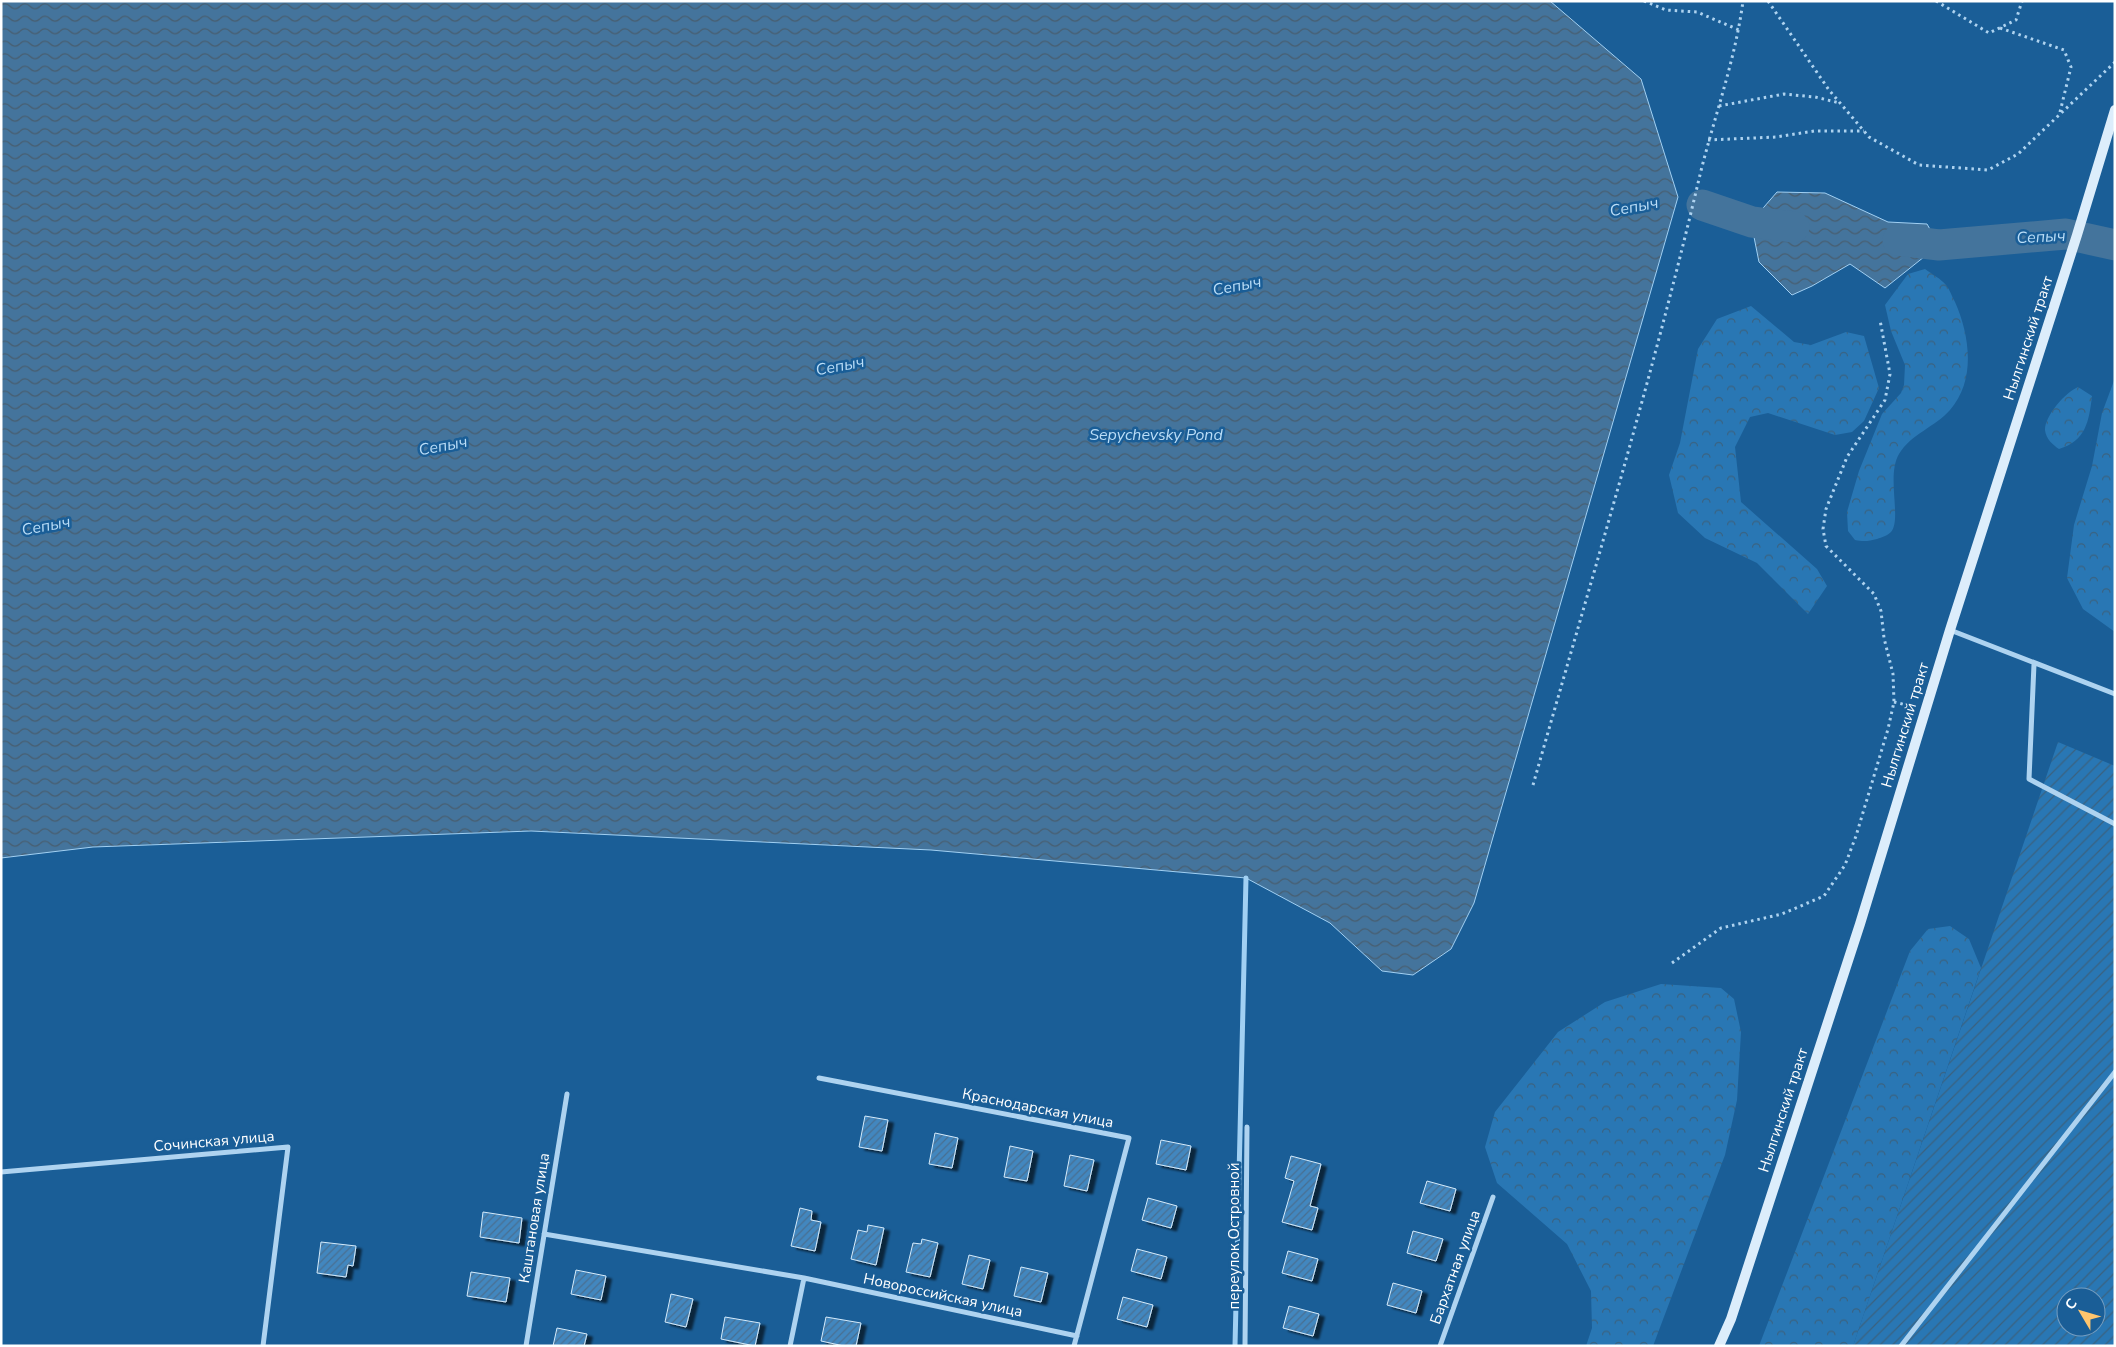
<svg xmlns="http://www.w3.org/2000/svg" width="2116" height="1347" font-family="'Nunito Sans',sans-serif">
	<style>
		.forest { fill: url(#forest-crowns) }
		.garden { fill: url(#garden-furrows); fill-rule: evenodd }
		.water { fill: url(#water-waves); stroke: #a1d0f3 }
		.lines { fill: none; stroke-linecap: round; stroke-linejoin: round }
		.stream { stroke: #a1d0f3; stroke-width: 5 }
		.river { stroke: #44749c; stroke-width: 31 }
		.building { fill: url(#building-hatch); stroke: #d5ebfb; filter: url(#shadow) }
		.path { stroke: #aed3f0; stroke-width: 3; stroke-dasharray: 2.5 4; stroke-linecap: butt }
		.street { stroke: #aed3f0; stroke-width: 5 }
		.secondary { stroke: #dcedfb; stroke-width: 10 }
		.labels { text-anchor: middle; dominant-baseline: central; stroke-width: 5; stroke-linejoin: round; paint-order: stroke }
		.street-label { font-size: 15px; fill: #fff; stroke: #1a5e97 }
		.water-label { font-size: 16px; font-style: italic; fill: #baddf7; stroke: #1a5e97 }
	</style>
	<defs>
		<pattern id="forest-crowns" width="20" height="18" patternUnits="userSpaceOnUse" patternTransform="scale(1.25)"><rect width="20" height="18" fill="#2977b4"/><path d="M2 6a3 3 0 1 1 6 0M12 15a3 3 0 1 1 6 0" fill="none" stroke="#3a6280"/></pattern>
		<pattern id="garden-furrows" width="10" height="10" patternUnits="userSpaceOnUse" patternTransform="scale(1.25)"><rect width="10" height="10" fill="#2977b4"/><path d="M-1 1l2-2M0 10L10 0M9 11l2-2" fill="none" stroke="#3a6280"/></pattern>
		<pattern id="water-waves" width="16" height="10" patternUnits="userSpaceOnUse" patternTransform="scale(1.25)"><rect width="16" height="10" fill="#44749c"/><path d="M0 5q4-4 8 0t8 0" fill="none" stroke="#485e70"/></pattern>
		<pattern id="building-hatch" width="6" height="6" patternUnits="userSpaceOnUse" patternTransform="scale(1.25)"><rect width="6" height="6" fill="#4387bf"/><path d="M-1 1l2-2M0 6l6-6M5 7l2-2" fill="none" stroke="#476f91"/></pattern>
		<filter id="shadow"><feDropShadow dx="5.5" dy="3" stdDeviation="1" flood-color="#0009"/></filter>
	</defs>
	<rect width="100%" height="100%" fill="#1a5e97"/>
	<path class="forest" d="M1925,269c7,5 16,10 21,16 4,5 6,12 9,17 15,34 21,78 -5,108 -15,17 -39,24 -51,44 -13,22 3,65 -8,78 -4,4 -9,5 -14,7 -8,2 -13,3 -22,1l-7,-9 -1,-19 12,-41 23,-57 19,-21 3,-8 1,-20 -14,-34 -6,-26 23,-31z
		M1751,306l43,36 17,3 35,-13 18,4 15,52 -15,33 -12,11 -17,3 -67,-22 -18,4 -15,30 6,55 76,67 10,17 -19,28 -51,-51 -52,-25 -27,-25 -9,-38 11,-32 18,-94 19,-30z
		M2115,378v254l-32,-23 -16,-31 7,-53 18,-59 10,-53z
		M2078,387l14,9c-3,25 -6,45 -33,53 -6,-4 -13,-10 -14,-19 0,-15 21,-38 33,-43z
		M1950,926l19,13 12,29 -128,378h-94l151,-395 18,-22z
		M1661,984l60,4 13,11 7,33 -4,68 -12,55 -72,191h-67l6,-18 -1,-37 -24,-47 -70,-61 -12,-36 10,-35 63,-80 47,-30z"/>
	<path class="garden" d="M2058,742l57,24v580h-262zM2066,1297h30v30h-30z"/>
	<path class="water" d="M1,1h1549l91,78 37,118 -204,706 -23,46 -38,26 -31,-4 -52,-48 -84,-45 -315,-28 -400,-19 -438,16 -92,11z
		M1777,192l48,1 63,29 39,2 12,21 -54,43 -35,-24 -38,22 -20,9 -33,-33 -8,-40z"/>
	<g class="lines">
		<path class="stream" d="M1235,1346l11,-468"/>
		<path class="river" d="M1702,205l50,17 42,5
			M1898,240l41,5 127,-11 49,11"/>
	</g>
	<path class="building" d="M865,1116l23,4 -6,31 -23,-4z
		M935,1133l23,5 -6,30 -23,-4z
		M1161,1140l30,6 -5,24 -30,-6z
		M1010,1146l23,5 -6,30 -23,-4z
		M1070,1155l24,5 -7,31 -23,-5z
		M1291,1156l30,8 -11,42 8,2 -6,22 -30,-8 12,-41 -9,-3z
		M1427,1181l29,8 -6,22 -30,-8z
		M1148,1198l29,8 -6,22 -29,-8z
		M800,1208l12,3 -1,9 10,2 -6,29 -24,-5z
		M483,1212l39,6 -3,25 -39,-6z
		M868,1225l16,3 -8,37 -25,-6 7,-29 9,2z
		M1413,1231l30,8 -7,22 -29,-8z
		M922,1239l16,4 -8,34 -24,-5 7,-29 8,1z
		M321,1242l35,4 -3,20 -5,-1 -2,12 -29,-4z
		M1137,1249l30,8 -6,22 -30,-8z
		M1288,1251l30,8 -6,22 -30,-8z
		M969,1255l21,5 -7,29 -21,-5z
		M1021,1267l27,6 -7,29 -27,-6z
		M576,1270l30,6 -5,24 -30,-6z
		M471,1272l39,6 -4,24 -39,-6z
		M1393,1283l29,8 -6,22 -29,-8z
		M671,1294l22,5 -7,28 -21,-5z
		M1123,1297l30,8 -6,22 -30,-8z
		M1289,1306l30,8 -6,22 -30,-8z
		M725,1317l35,6 -5,23 -34,-7z
		M826,1317l35,6 -5,23h-12l-23,-5z
		M557,1328l30,6 -3,12h-31z"/>
	<g class="lines">
		<path class="path" d="M1644,1l22,9 31,2 42,18
			M1768,1l61,89 40,47 50,28 69,5 30,-16 97,-92
			M1936,1l53,32 27,-13 6,-19
			M2000,28l64,22 7,17 -11,45
			M1719,106l65,-12 31,3 25,6
			M1708,140l68,-3 38,-6h50
			M1894,702l21,5
			M1533,785c57,-201 118,-402 166,-606 14,-59 36,-117 44,-178
			M1672,963l49,-35 61,-14 42,-18 21,-31 11,-29 32,-107 6,-27 -1,-28 -9,-36 -3,-27 -7,-17 -48,-48 -3,-17 3,-20 21,-52 38,-57 5,-26 -10,-54"/>
		<path class="street" d="M1950,630l165,64
			M2034,664l-5,115 86,45
			M819,1078l310,60 -55,208
			M1,1172l287,-25 -25,199
			M544,1234l260,44 273,58
			M526,1346l41,-252
			M790,1346l14,-68
			M1245,1346l2,-219
			M1440,1346l53,-149
			M1901,1346l214,-274"/>
		<path class="secondary" d="M1719,1346l12,-27 129,-395 90,-294 127,-395 38,-125"/>
	</g>
	<g class="labels">
		<g class="street-label">
			<text transform="translate(2028 338) rotate(-72)">Нылгинский тракт</text>
			<text transform="translate(1905 725) rotate(-73)">Нылгинский тракт</text>
			<text transform="translate(1038 1108) rotate(11)">Краснодарская улица</text>
			<text transform="translate(1783 1110) rotate(-72)">Нылгинский тракт</text>
			<text transform="translate(214 1141) rotate(-5)">Сочинская улица</text>
			<text transform="translate(534 1218) rotate(-81)">Каштановая улица</text>
			<text transform="translate(1234 1236) rotate(-90)">переулок Островной</text>
			<text transform="translate(1455 1267) rotate(-70)">Бархатная улица</text>
			<text transform="translate(943 1295) rotate(12)">Новороссийская улица</text>
		</g>
		<g class="water-label">
			<text transform="translate(1634 207) rotate(-11)">Сепыч</text>
			<text transform="translate(2041 237) rotate(-3)">Сепыч</text>
			<text transform="translate(1237 286) rotate(-11)">Сепыч</text>
			<text transform="translate(840 366) rotate(-11)">Сепыч</text>
			<text x="1156" y="435">Sepychevsky Pond</text>
			<text transform="translate(443 446) rotate(-11)">Сепыч</text>
			<text transform="translate(46 526) rotate(-11)">Сепыч</text>
		</g>
	</g>
	<rect width="2116" height="1347" fill="none" stroke="#ffffff" stroke-width="5"/>
	<g transform="translate(2081 1312) rotate(308)"><circle r="24" fill="#1a5e97" stroke="#769ec1"/>
	<path d="M0-4L9 19L0 12L-9 19Z" fill="#ffc56d"/>
	<text y="-8" font-size="14" font-weight="bold" text-anchor="middle" fill="#ffffff">С</text>
	</g>
</svg>
